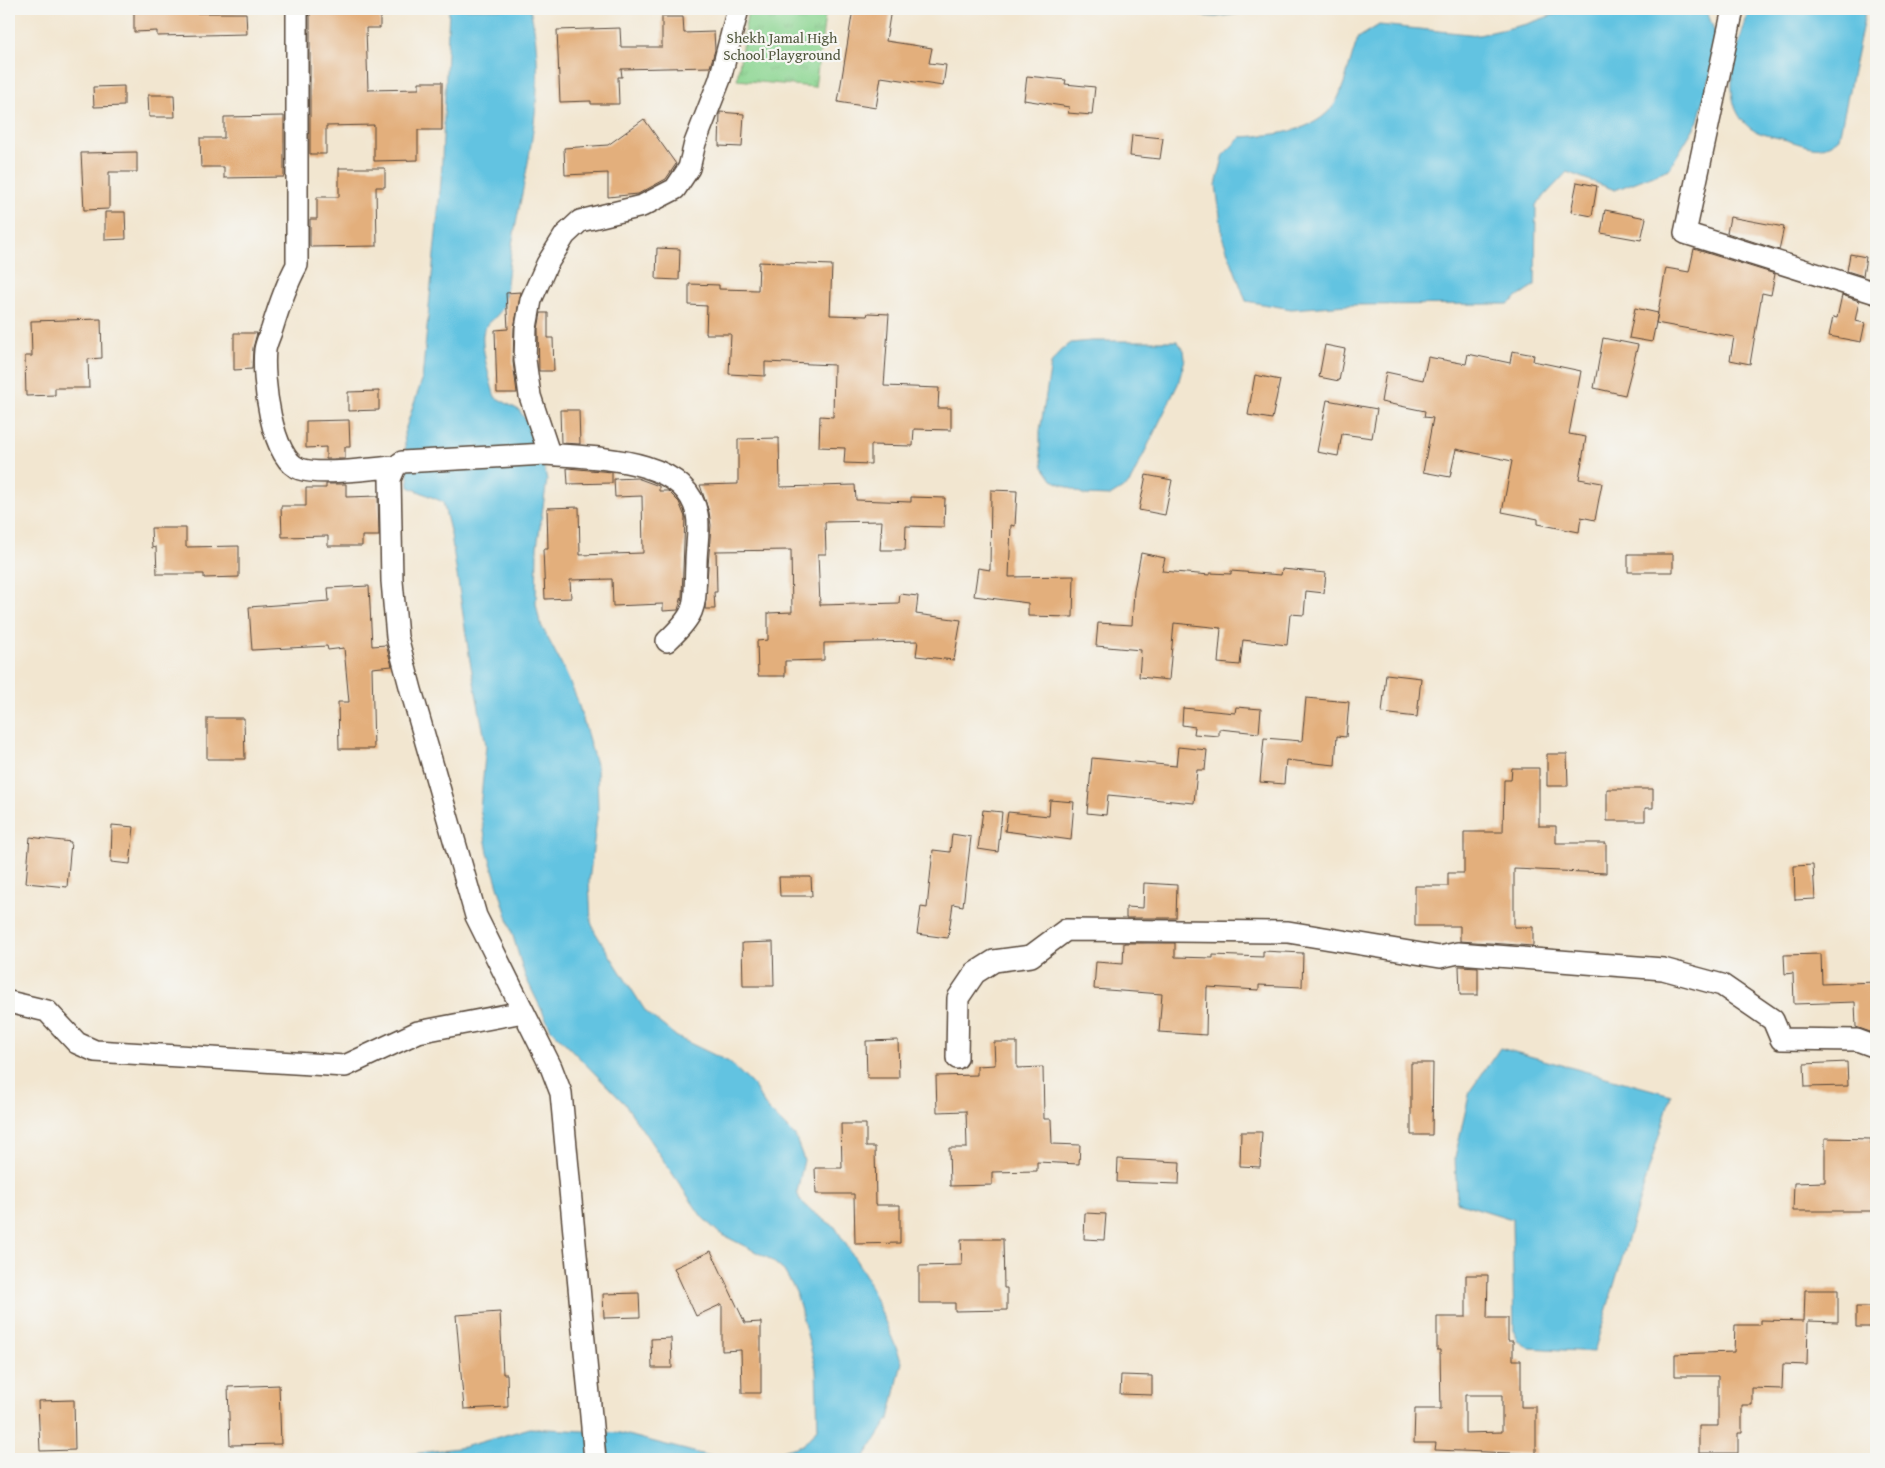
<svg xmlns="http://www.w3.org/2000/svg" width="1885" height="1468" font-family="'Gentium Book Plus',serif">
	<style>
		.park { fill: url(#park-tufts); stroke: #638058 }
		.water { fill: #62c3e1; stroke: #4e7680 }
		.building { fill: #e3af7c; fill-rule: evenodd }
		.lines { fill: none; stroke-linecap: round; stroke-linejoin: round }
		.minor-casing { stroke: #564639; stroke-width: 24 }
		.minor { stroke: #fff; stroke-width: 21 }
		.labels { text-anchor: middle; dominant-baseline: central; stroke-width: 4.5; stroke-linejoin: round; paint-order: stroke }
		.park-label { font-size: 15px; fill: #4f553b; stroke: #f6f6f2 }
	</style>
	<defs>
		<pattern id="park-tufts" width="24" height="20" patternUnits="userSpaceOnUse" patternTransform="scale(1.25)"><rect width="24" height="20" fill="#8bd591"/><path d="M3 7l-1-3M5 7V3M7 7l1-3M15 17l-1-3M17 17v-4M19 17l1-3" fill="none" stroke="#79b77d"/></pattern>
	</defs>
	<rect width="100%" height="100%" fill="#f6f6f2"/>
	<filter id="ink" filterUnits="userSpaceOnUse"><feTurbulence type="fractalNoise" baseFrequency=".02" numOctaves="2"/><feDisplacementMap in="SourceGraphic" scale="10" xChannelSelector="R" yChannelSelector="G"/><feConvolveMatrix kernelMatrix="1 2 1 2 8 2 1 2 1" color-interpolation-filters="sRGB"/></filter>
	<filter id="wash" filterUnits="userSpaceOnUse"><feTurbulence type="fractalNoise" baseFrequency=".0096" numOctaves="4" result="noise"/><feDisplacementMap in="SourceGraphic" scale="20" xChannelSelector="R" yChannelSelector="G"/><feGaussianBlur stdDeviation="1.12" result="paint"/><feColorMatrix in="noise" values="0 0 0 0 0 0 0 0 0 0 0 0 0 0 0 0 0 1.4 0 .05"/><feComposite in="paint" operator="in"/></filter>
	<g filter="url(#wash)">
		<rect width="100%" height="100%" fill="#f2e6d0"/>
		<path class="park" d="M748,9h78l-11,78 -78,-7z"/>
		<path class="water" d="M449,9h81c19,73 -3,157 -17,230 -4,21 -5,43 -9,64 -2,12 -16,18 -20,27 -5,13 7,54 11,67l24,13 18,26 10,44 -10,67 -1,57 4,19 24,46 13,30 20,69 1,42 -9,71 2,41 4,10 51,80 31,25 52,25 25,24 12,21 29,29 9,24 -7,32 3,8 13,12 22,15 31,49 36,86 -13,57 -26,40h-487l88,-12 66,-19 90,5 89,23 51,2 43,-13 15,-17 -2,-59 -20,-77 -12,-21 -14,-12 -51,-26 -17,-16 -77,-113 -74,-75 -26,-53 -37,-123 -8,-44 6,-64 -16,-84 -19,-126 -8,-33 -34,-15 -5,-54 18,-53 19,-199z
			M1196,9h45l-3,5 -22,3 -16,-1z
			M1570,9h136l13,34 -21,78 -29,48 -54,21 -48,-18 -31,33 -1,80 -27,19 -160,1 -57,4 -45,-8 -23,-62 -7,-54 8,-31 17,-17c35,-2 82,-5 98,-41 8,-18 12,-39 19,-58l21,-13 100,10 48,-11z
			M1749,9h117l-27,129c-17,15 -29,9 -49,3 -12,-4 -31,-6 -40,-13 -35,-28 -10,-84 -1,-119z
			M1091,341h86l7,9 1,9 -7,25 -49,100 -19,12 -25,-1 -33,-15 -9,-13 -3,-16v-20l11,-67 9,-13 11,-8z
			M1500,1048l171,47 -77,257 -65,-4 -12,-8 -3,-8 -2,-113 -55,-17 -2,-45 15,-66z"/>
		<g id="blocks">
			<path class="building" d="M134,9h61v4h51l1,21 -90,2v-5l-23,1z
				M310,9h70v19h-14l2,62 51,-1v-7h23v48h-24v30l-44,1v-36l-48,1v28h-16z
				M853,9h38l-5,32 46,7 -3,15 17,2 -3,21 -62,-9 -5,31 -38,-6z
				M662,17h21l1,16 30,-1 1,18 -5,17 -89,2 1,8h-4l1,27h-28v-3l-31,1 -3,-72 63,-2 1,19h41z
				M1027,76l39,4 -1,4 30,3 -3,28 -24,-2 1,-6 -45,-7z
				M124,86v20l-30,1 -1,-20z
				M148,95h26l1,22h-26z
				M720,112l24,2 -2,33 -23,-1z
				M284,116v61l-60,1v-11h-23l-1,-29h24v-21z
				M644,119l32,45 -10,15 -28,15 -30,3v-24l-43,2 -1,-27 44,-3z
				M1132,135l31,3 -3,21 -30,-3z
				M137,152v20h-28v37l-25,1 -3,-57z
				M339,168h46v19h-9l1,59 -67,1v-28h7v-22h22z
				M1577,182l20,4 -5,30 -21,-4z
				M1605,210l41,8 -5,22 -40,-7z
				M105,212h20l1,27 -21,1z
				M1730,217l54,10 -5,23 -52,-17z
				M657,248l23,1 -1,31 -23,-1z
				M1694,249l81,25 -4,21 -9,-2 -12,71 -20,-4 4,-23 -78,-14 10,-55 23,4z
				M1850,254l16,3 -3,19 -16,-5z
				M759,262l73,3 -2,50 37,1 1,-3 21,1 -5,72 55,2 -1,20h13v22l-37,-1 -1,17 -42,-1v19l-27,-1 1,-15 -26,-1 1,-31 13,1 1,-52 -69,-3v14l-36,-2 2,-40h-25l1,-28 -18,-1v-21l30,1v4l39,1z
				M521,292l-7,36 -1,34 4,31h-20l-2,-63 13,-1 -2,-36z
				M1842,295l17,6 -4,20 10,2 -4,19 -32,-6 4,-19 4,1z
				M1635,308l23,5 -6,29 -23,-4z
				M541,313h7v25h5l1,33h-15l-1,-42z
				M101,319l1,39 -14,1 1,29h-34v7l-29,1 -1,-40h7l-1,-35z
				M234,333h23l-4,15 -1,21 -18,1z
				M1603,338l35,7 -13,50 -31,-7z
				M1325,345l20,4 -6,32 -20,-4z
				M1512,351l22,4 -1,6 48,10 -12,63 17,3 -7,42 23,4 -7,37 -14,-3 -2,15 -41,-8v-5l-36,-7 10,-51 -56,-12 -6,28 -27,-5 10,-54 -9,-1 1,-6 -44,-9 5,-30 37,8 5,-23 38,7 2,-10 42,9z
				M1255,375l25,5 -8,39 -24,-4z
				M379,391v19l-31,1v-19z
				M1327,400l50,9 -5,29 -30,-4 -4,22 -21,-4z
				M560,410h19l1,34 -19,-1z
				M349,420l1,27h-5v12h-19v-12l-20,1v-27z
				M779,438l1,49 75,-2 1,15 55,2v-5l34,1 -1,29 -38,-1 -1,24h-25l2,-29 -57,1 1,32h-8l2,51 79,-2 1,-9 18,2 -2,18 45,6 -7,40 -38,-4 2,-15 -94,2v17l-39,1v15h-27l-1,-35 11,-1v-27l24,-1 -1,-62 -75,1 1,41h-3l1,17h-10l6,-84 -2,-13 -9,-27 38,-1v-45z
				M567,468l45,4v11l-44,1z
				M1146,475l26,5 -7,35 -26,-5z
				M637,478l22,8v5h9l11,11 6,15 -3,79 -4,14 -15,1v-7l-50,2 -1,-27 -42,1 1,18 -26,1 -2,-50h5l-1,-41 32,-1 1,48 63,-2 -1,-57 -27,1 -1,-18z
				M326,484h20v13l32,-1 1,40h-17v10h-34v-10l-46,1 -1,-31h25v-18h20z
				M991,490l26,1 -2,35 -4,-1 -2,52 65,-1 -1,41 -45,-1v-13l-54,-7 4,-28 12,2z
				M151,528h35v19l53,-1v31l-35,1v-4h-47l-1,-27 -4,1z
				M1141,553l24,5 -3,13 48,4v-2l21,1v-3l50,4 1,-6 44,4 -2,20 -18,-2 -2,24 -14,-1 -3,31 -44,-5 -3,25 -22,-2 3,-35 -47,-5 -5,57 -30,-3 2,-27 -45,-4 2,-23 34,2 2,-35z
				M1628,554h45v18h-45z
				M369,586l3,60 14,-1 6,21 -20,2 2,81h-35l-1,-47h11l-5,-54 -16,2 -1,-4 -75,4 -3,-43 80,-6 -1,-13z
				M1386,674l35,4 -4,39 -35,-4z
				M1306,698l43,4 -3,35 -9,-1 -2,29 -49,-5 -2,24 -24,-2 4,-44 38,3z
				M1236,707l25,2 -2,24 -40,-4v7l-25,-2 1,-7 -13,-2 1,-17 52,5z
				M207,718h37l1,41h-38z
				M1178,747l29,3 -2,20h-8l-3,33 -86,-8 -2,20 -19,-2 5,-55 84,8z
				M1547,754h20l1,32h-21z
				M1512,768h27v58h17v17h50v30l-92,-4v58h19v19l-73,-5v-15h-45v-40h33v-13h16v-41h39l1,-52h7z
				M1607,789h46v19h-8v13h-38z
				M1050,800l24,2 -3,38 -66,-9 3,-19 41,4z
				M983,810l19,2 -4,40 -20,-3z
				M112,825l22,2 -4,37 -19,-2z
				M952,834l19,3 -8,69 -10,-2 -5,34 -31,-4 4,-27 6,1 6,-58 17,2z
				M30,837l41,5 -4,45 -41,-4z
				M1813,865l2,34 -20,1 -1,-34z
				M779,877h32l1,19h-32z
				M1144,883l33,2 -1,33h-50v-11l17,1z
				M773,942l1,44h-31l-1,-43z
				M1124,943h51v14l38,1v-3l50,2v-6l40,2 -1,34 -43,-2v5l-52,-3 -1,48 -47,-3 3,-38 -68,-5 2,-27 27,2z
				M1821,954l1,30 54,-2v52l-20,-7 -1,-25 -61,2 -1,-31 -8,1 -1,-19z
				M1459,966l19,1v28h-18z
				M898,1040l1,38h-32l-1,-37z
				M994,1042h23v26l26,-1 1,52h7l1,25 28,1 -1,19 -42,-2v9l-45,1v13l-42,1 -1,-38h18l-1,-37 -29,1 -1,-36 41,-1v-9l18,-1z
				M1847,1062l1,24 -43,1 -1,-23z
				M1411,1063h22l-1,72h-21z
				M841,1124h25v23h9l1,58h24v38l-45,1 -1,-50h-38l-1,-26h27z
				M1241,1132h21l-2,35 -20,-1z
				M1825,1138l46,1v6l5,1v65h-83l1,-28 31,-1z
				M1118,1159l62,3 -1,22 -62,-2z
				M1085,1213l21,1 -2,26 -20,-1z
				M961,1239h42l1,49h3v22l-52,1v-8h-36v-37l43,-1z
				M711,1251l34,72 16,-1v71h-19l-1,-43 -19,1v-47l-26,12 -22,-48z
				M1466,1275h22l-1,43h21v23h5v19h8v47h15v47l-101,-4 1,-7h-22l1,-34h26l-1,-59h-3v-33h29zM1465,1395h37v37l-37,1z
				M1805,1290h33v32l-30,-1 -1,44 -24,-1 -1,25 -30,-1v17h-10v28h-4v20h-39v-27h19v-50h-43v-22l59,-2 1,-27h25v-5l44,1z
				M639,1293l1,24 -36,1 -1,-24z
				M1856,1307h20v20h-20z
				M500,1312l3,62h4l1,33 -44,2 -8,-94z
				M671,1338l1,30h-20l-1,-29z
				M1121,1375l31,1v19l-32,-1z
				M279,1385l2,59 -51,1 -2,-58z
				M74,1400l1,50 -35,1 -2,-50z"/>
		</g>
	</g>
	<g filter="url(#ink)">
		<use href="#blocks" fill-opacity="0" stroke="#564639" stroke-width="1"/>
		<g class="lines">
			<defs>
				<path id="minor" d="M297,9v256c-11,20 -18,41 -25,64 -2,6 -6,14 -7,21 -3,27 6,109 35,119 21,7 72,-1 95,-2
					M1733,9l-48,224 191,60
					M545,454c46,4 141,2 152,60 3,15 -1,33 -1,49 -2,42 4,47 -29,78
					M9,1002l38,9 30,32 18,8 250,15 73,-34 105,-20
					M957,1058l1,-60 17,-25 19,-12 37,-5 35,-26 222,2 152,25 18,-4 205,16 59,16 51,35 8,19 76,1 19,7
					M595,1459l-34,-366 -10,-26 -75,-151 -65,-226 -14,-53 -5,-56 -2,-102 5,-12 7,-5 143,-8 3,-4 -18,-54 -5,-36 1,-32 5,-28 16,-36 18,-29 15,-14 62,-15 33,-17 14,-21 6,-25 25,-64 18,-70"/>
			</defs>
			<use href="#minor" class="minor-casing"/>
			<use href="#minor" class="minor"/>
		</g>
	</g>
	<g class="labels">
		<g class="park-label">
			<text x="782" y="37">Shekh Jamal High<tspan x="782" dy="17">School Playground</tspan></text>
		</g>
	</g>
	<rect width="1885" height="1468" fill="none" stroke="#f6f6f2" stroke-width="30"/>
</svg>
